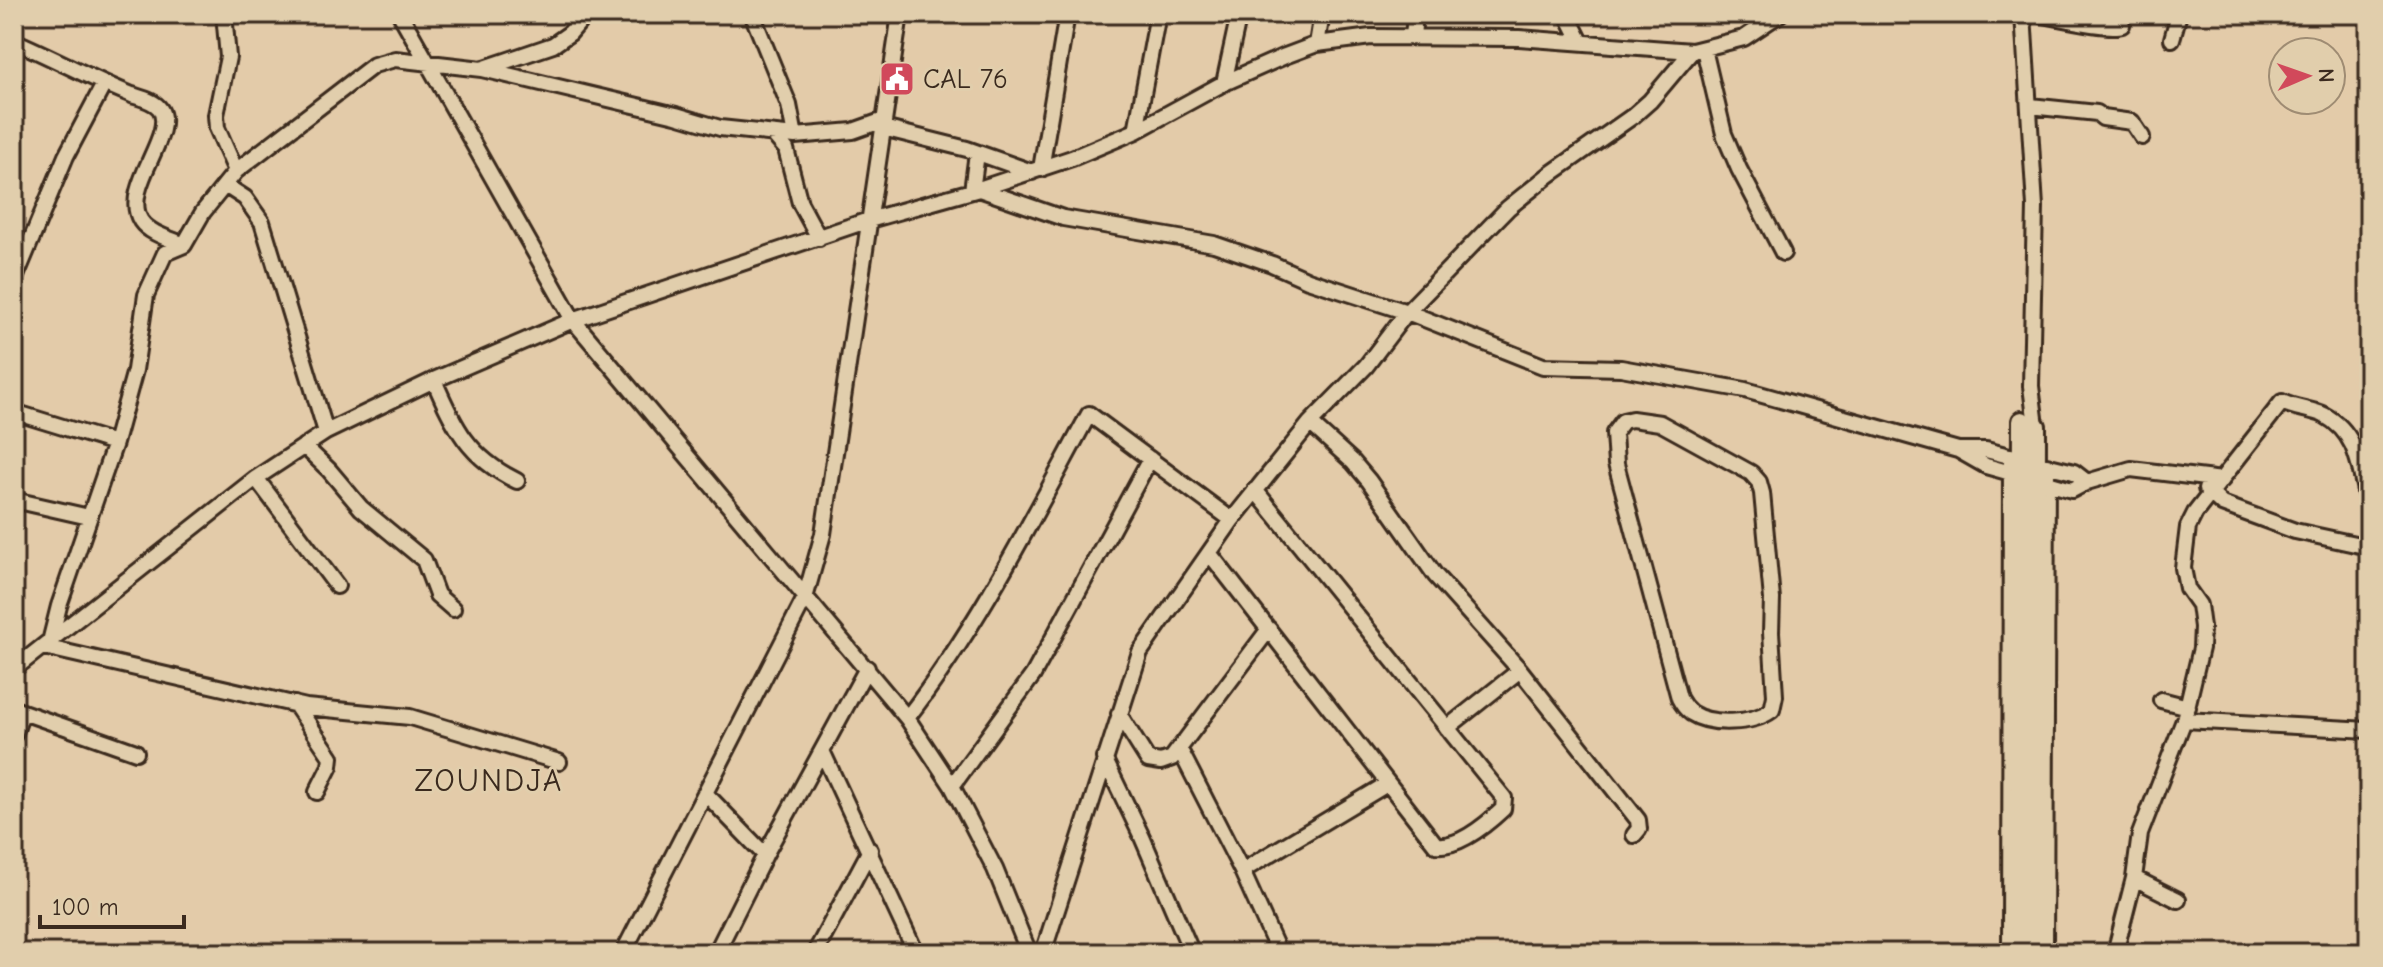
<svg xmlns="http://www.w3.org/2000/svg" width="2383" height="967" font-family="'Comic Neue',sans-serif">
	<style>
		.lines { fill: none; stroke-linecap: round; stroke-linejoin: round }
		.minor-casing { stroke: #3b2a1e; stroke-width: 20 }
		.major-casing { stroke: #3b2a1e; stroke-width: 24 }
		.minor { stroke: #e1ceac; stroke-width: 14 }
		.major { stroke: #e1ceac; stroke-width: 18 }
		.labels { text-anchor: middle; dominant-baseline: central; stroke-width: 6; stroke-linejoin: round; paint-order: stroke }
		.poi-label { font-size: 28px; fill: #3b2a1e; stroke: #e1ceac; text-anchor: start }
		.quarter-label { font-size: 32px; letter-spacing: 2px; fill: #3b2a1e; stroke: #e1ceac }
	</style>
	<rect width="100%" height="100%" fill="#e3cba9"/>
	<filter id="ink" filterUnits="userSpaceOnUse"><feTurbulence type="fractalNoise" baseFrequency=".0125" numOctaves="2"/><feDisplacementMap in="SourceGraphic" scale="16" xChannelSelector="R" yChannelSelector="G"/><feConvolveMatrix kernelMatrix="1 2 1 2 8 2 1 2 1" color-interpolation-filters="sRGB"/></filter>
	<g filter="url(#ink)">
		<g class="lines">
			<defs>
				<path id="minor" d="M224,14l4,43 -12,58 1,13 19,43
					M400,14l173,306 334,398 45,68 43,83 34,84
					M752,14l37,91 6,31
					M1567,14l14,28
					M2023,14l12,193 -4,179 5,40
					M2038,14c17,3 72,16 84,11
					M1413,37l2,-23
					M2172,39l7,-25
					M14,41c40,17 78,38 118,54 9,3 23,6 28,14 17,25 -40,80 -19,112 9,13 30,18 43,24
					M1317,44l5,-30
					M1704,49l20,85 15,35 44,84
					M482,69l194,46 44,13 75,8 58,-5 31,-11
					M1224,83l15,-69
					M2030,106l67,7 6,5 29,4 10,15
					M883,128l84,21 65,23
					M1136,131l22,-117
					M773,134l13,15 14,54 19,35
					M1041,169l26,-155
					M225,185l20,13 17,24 64,210
					M979,189l84,29 151,26 58,20 36,16 99,32 136,54 78,2 124,22 213,60 28,16 86,24 15,-8 44,-13 91,11
					M972,191l5,-38
					M14,281l52,-125 38,-72
					M434,380c20,47 35,78 83,101
					M14,412l101,31
					M1632,419l28,4 91,50 8,9 3,11 10,106 -1,33 4,64 -3,14c-19,14 -61,16 -81,3 -5,-4 -9,-9 -12,-15l-63,-234 -2,-31 9,-12z
					M1310,423l43,39 16,19 66,94 85,95 118,150 1,9 -5,6
					M304,446l25,24 32,38 63,52 13,35 16,14
					M1959,450h27l31,8
					M2041,464l33,8 13,10
					M256,478l81,108
					M2206,489l16,15 73,27 74,16
					M14,500l75,17
					M1210,554l226,291c23,3 51,-21 67,-36l1,-11 -249,-308
					M50,642l9,-36 56,-163 20,-73 11,-75 19,-42 19,-8 19,-33 33,-41 138,-106 21,-6 87,10 71,-24 17,-12 16,-19
					M44,647l262,60 104,10 149,45
					M14,669l242,-191 70,-46 108,-52 139,-60 296,-100 110,-31 93,-31 64,-27 88,-48 61,-27 32,-12 54,-7 148,1 173,13 52,-13 36,-24
					M2161,700l27,7
					M295,704l36,53 -1,9 -13,26
					M14,709l122,43
					M1119,714l29,46 13,2 11,-4 97,-129
					M907,718c72,-93 126,-201 182,-304l143,106
					M2184,720l185,10
					M1447,728l73,-58
					M14,735l8,-22
					M1180,750l62,121 37,82
					M822,751l94,202
					M1104,758l38,79 50,116
					M952,786l81,-111 117,-216
					M705,793l60,62
					M1242,871l145,-87
					M2134,878l6,-44 44,-114 17,-72 1,-21 -3,-22 -12,-17 -4,-20 5,-41 7,-14 87,-111c13,7 30,7 42,13 37,20 35,57 45,93
					M623,953l182,-355 18,-64 77,-520
					M716,953l49,-98 102,-187
					M815,953l55,-103
					M1043,953l97,-301 92,-132 78,-97 56,-57 41,-54 101,-104 41,-33 84,-59 17,-15 42,-50
					M2010,953l1,-497
					M2045,953l2,-488
					M2115,953l19,-75 44,22"/>
				<path id="major" d="M2020,953l2,-532
					M2035,953l1,-527"/>
			</defs>
			<use href="#minor" class="minor-casing"/>
			<use href="#major" class="major-casing"/>
			<use href="#minor" class="minor"/>
			<use href="#major" class="major"/>
		</g>
	</g>
	<defs>
		<symbol id="civic-square" viewBox="-11 -11 22 22"><rect x="-9" y="-9" width="18" height="18" rx="4" fill="#d1495b" stroke="#e1ceac"/><path d="M-.6-6.5H3V-4.5H.6V-3L4-1V1h2V6H-6V1h2V-1L-.6-3ZM-1.2 2.5V6h2.4V2.5Z" fill="#fff"/></symbol>
	</defs>
	<g fill-rule="evenodd">
		<use href="#civic-square" x="877" y="59" width="40" height="40"/>
	</g>
	<g class="labels">
		<g class="poi-label">
			<text x="923" y="79">CAL 76</text>
		</g>
		<g class="quarter-label">
			<text x="489" y="780">ZOUNDJA</text>
		</g>
	</g>
	<rect width="2383" height="967" fill="none" stroke="#e1ceac" stroke-width="48"/>
	<rect x="24" y="24" width="2335" height="919" fill="none" stroke="#3b2a1e" stroke-width="3" filter="url(#ink)"/>
	<g transform="translate(2307 76) rotate(88)"><circle r="38" fill="#e1ceac" stroke="#9f8c73" stroke-width="2"/>
	<path d="M0-6L14 30L0 20L-14 30Z" fill="#d1495b"/>
	<text y="-12" font-size="22" font-weight="bold" text-anchor="middle" fill="#3b2a1e">N</text>
	</g>
	<path d="M40 915v12h144v-12" fill="none" stroke="#3b2a1e" stroke-width="4"/>
	<text x="52" y="915" font-size="24" fill="#3b2a1e" stroke="#e1ceac" stroke-width="6" paint-order="stroke">100 m</text>
</svg>
